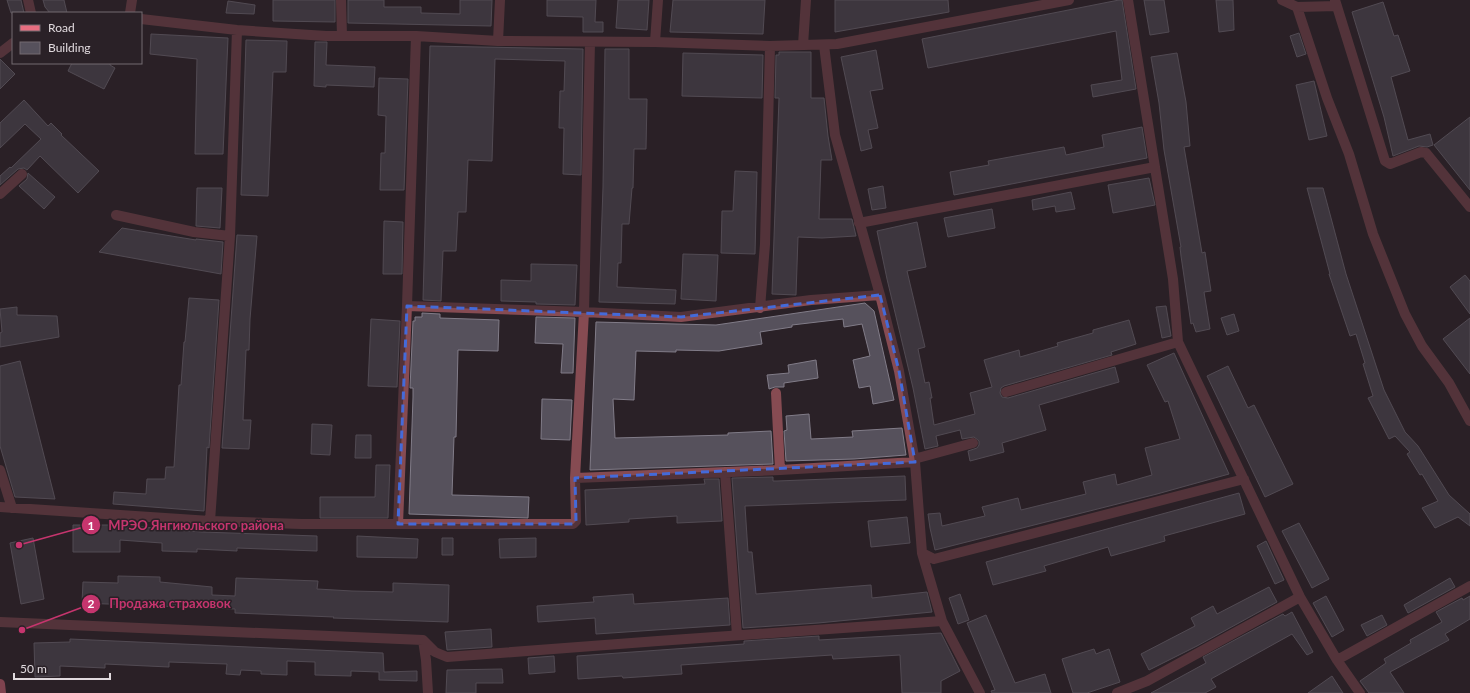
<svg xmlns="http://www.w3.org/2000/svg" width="1470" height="693" font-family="Lato,sans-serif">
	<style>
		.building { fill: #56515c; stroke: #817c88 }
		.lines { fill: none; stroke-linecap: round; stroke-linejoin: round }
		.minor { stroke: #864b52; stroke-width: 10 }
		.major { stroke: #e76e80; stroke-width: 10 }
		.marked { fill: none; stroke: #446ad9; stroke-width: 3; stroke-dasharray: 8 5; stroke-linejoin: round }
		.leader { fill: none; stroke: #c6356e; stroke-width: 1.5 }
		.callout-dot { fill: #c6356e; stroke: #2a2127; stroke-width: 1.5 }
		.mark-label { font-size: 12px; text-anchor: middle; font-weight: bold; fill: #fff }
		.callout-label { font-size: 13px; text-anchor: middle; font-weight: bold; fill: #c6356e; stroke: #2a2127; stroke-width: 3; stroke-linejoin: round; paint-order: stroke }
	</style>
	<rect width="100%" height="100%" fill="#2a2127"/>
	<path class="building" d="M7,0h14l3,13h-13z
		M43,0h21l3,13h-17l-5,-6z
		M273,0h62v22l-62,-1z
		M348,0h36v7h37v6l39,1v-14h32l-1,26 -143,-3z
		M547,0h49l-1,22h8v10h-20v-15l-36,-1z
		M618,0h31l-2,30 -31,-2z
		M673,0h92l-2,34 -93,-2z
		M835,0h113l1,12 -114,20z
		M1119,0h3l14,89 -43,8 -2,-12 31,-5 -6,-49 -188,37 -6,-29z
		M1144,0h20l5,32 -19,3z
		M1216,0h17l1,30 -15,2z
		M228,1l27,4 -1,9 -28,-1z
		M1383,2l11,34 4,-1 12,36 -19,6 17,63 22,-6 3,11 -6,2 -8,-1 -26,10 -9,-39 -32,-105z
		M1299,33l7,21 -9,3 -7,-21z
		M151,34l77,4 -5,116h-28l2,-95 -47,-5z
		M246,40l41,1 -1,31h-13l-5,124 -27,-1z
		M315,42h12l-1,23 49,2 -1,20 -48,-2v2l-12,-1z
		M430,46l153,3 -2,126 -18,-1 1,-46h-5l1,-37h4l1,-30 -70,-2 -3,102 -24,-1 -2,52h-8l-2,39h-13l-2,50 -18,-1z
		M605,49h24v50h18l-1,50h-12l-1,39h-1l-3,36h-7l-1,39h-3l-1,24 59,3 -1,14 -76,-2 4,-115z
		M876,50l7,39 -13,2 8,37 -10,2 4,18 -11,3 -20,-94z
		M779,52h32v46h13l4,38 4,24h-11l-2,59h33l4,17 -34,2 -24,-1 -2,58 -24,-1 7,-196h-4l1,-43h3z
		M683,53l80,2 -1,43 -80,-2z
		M1177,53l9,49 4,44 -6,1 18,106 3,-1 6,39 -7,1 6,37 -14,3 -3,-9 -2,1 -10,-68 -1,-9h1l-17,-97 -5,-47 -8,-46z
		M0,59l15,15 -15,15z
		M72,63h38v2l5,3 -11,21 -36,-18z
		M379,78l29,1 -4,111h-24l1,-37h4l1,-37 -8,-1z
		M1314,81l13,55 -18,4 -13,-55z
		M24,100l24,26 3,-3 11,11 -1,1 38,36 -21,22 -38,-37 -13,14 -3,-2 -6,1 -18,16v-9l10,-9 1,1 30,-29 -16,-15 -25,24v-25z
		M1470,117v73l-36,-45z
		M1142,127l5,31 -193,37 -4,-23 39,-7 -1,-4 76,-14 2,8 38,-8 -2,-12z
		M735,171l22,1 -2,82 -34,-1 1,-42h11z
		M28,173l27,24 -11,12 -25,-23 8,-7z
		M1149,178l6,27 -42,8 -5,-28z
		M883,186l3,22 -14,2 -4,-21z
		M197,188h25l-2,40 -24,-2z
		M1307,188h16l23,86 38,116 21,42 13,14 31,49 21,19v12l-12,-9 -23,11 -13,-20 16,-7 -16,-27 -2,1 -13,-21 3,-2 -15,-16 -6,3 -21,-41 5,-2 -10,-32 2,-1 -9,-29 -6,2 -21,-62h1z
		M1071,192l4,17 -19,3 -1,-6 -22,4 -1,-10z
		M992,209l3,19 -47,9 -4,-19z
		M384,221l19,1 -1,52h-19z
		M917,222l9,45 -19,4 18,76 -7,2 7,34 4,-1 3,16h-2l4,27 41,-11 -5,-21 22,-6 -8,-27 35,-10 1,7 38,-11 -1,-3 36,-10v-3l36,-10 7,24 -25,8 1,3 -108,31 -3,2 -1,5 2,4 6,1 107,-31 4,15 -80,23 7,25 -44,13 2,9 -34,9 -2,-10 9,-3 2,-3v-4l-5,-4 -12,2 -2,-9 -24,6 2,10 -13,3 -12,-61 -26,-109 -10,-48z
		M122,228l74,12v-1l27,3 -2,32 -122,-22z
		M237,235l20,1 -7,83 -1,31h-3l-3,70h8l-2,29 -27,-1z
		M683,254l35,1 -2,46 -35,-2z
		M531,264l46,1 -2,40 -39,-1v-2l-35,-1v-21l30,1z
		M1465,275l5,6v33l-20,-27z
		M189,298l30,2 -10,148 -2,-1 -3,64 -91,-7 1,-12 32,2 1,-15h18l1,-12h8l5,-82h2l3,-43h1z
		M865,303l9,8 20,89 -21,4 -3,-18 -11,2 -6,-28 17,-4 -8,-32 -18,3 -1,-8 -51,6v2l-32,5 2,12 -43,7 -43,-1v2l-40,-1 -2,49 -21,-1 2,39 113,-3v-2l43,-2 2,33 -183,6 6,-148 120,3z
		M1166,306l5,30 -9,2 -6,-31z
		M17,307v8l40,1 2,21 -59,10v-14l2,-1 -2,-23z
		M422,313l18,1v4l59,2 -1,31 -40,-1 -2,87h-2l-2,58 77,2 -1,21 -119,-4 4,-117v-9h-3l3,-67h2v-4h7z
		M1234,314l5,17 -12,4 -6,-17z
		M536,317l39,1 -2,55h-12l2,-29 -28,-1z
		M1470,318v56l-27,-35z
		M371,319l29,2 -3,66 -29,-1z
		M1174,353l55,121 -72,20 -222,56 -5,-22 -2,-14 12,-1 2,13 43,-10 -3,-9 36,-9 3,12 65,-16 -3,-12 32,-8 2,11 35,-10 -7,-27 35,-9 -12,-38 -3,1 -18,-37z
		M816,360l2,18 -34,5v4h-9l-6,2 -2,-14 22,-2 -1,-8z
		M20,361l35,138 -40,-2 -15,-51v-80z
		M1228,366l20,42 6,-3 39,79 -28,13 -58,-121z
		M542,399l30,1 -2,40 -29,-1z
		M809,414l2,25 42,-2 -1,-6 50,-3 4,27 -52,4 -68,2 -2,-30 3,-1 -1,-14z
		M312,424l20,1 -2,30 -19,-1z
		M356,435h15v23h-16z
		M376,465h14l-2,53h-68v-21h55z
		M905,476l1,24 -161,6 3,46h4l4,42 115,-9 1,13 55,-6 5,20 -114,11 -75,5 -11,-150 41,-1v4h4z
		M704,479h15l3,42 -45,2v-7l-48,3v3l-43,3 -1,-35 120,-6z
		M1239,493l6,21 -81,22 1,5 -54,15 -3,-9 -64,19 2,5 -53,14 -7,-23z
		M907,517l3,26 -39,4 -3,-26z
		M1299,523l30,56 -17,9 -30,-57z
		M73,525h45l84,7 115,4v15l-80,-3v3l-40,-2v3l-35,-1v-8l-42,-3v12h-47z
		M357,536l61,3 -1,19 -60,-1z
		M33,538l11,61 -23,5 -11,-61z
		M442,538h11v17h-11z
		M536,538v19l-36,1 -1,-19z
		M1266,541l18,39 -9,4 -18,-38z
		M118,576l42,1v5l52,5v8l23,1 1,-18 82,3 -1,8 35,2 41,1v-9l56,2 -1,37 -115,-4 1,-1 -99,-4v-4l-153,-6 1,-21 35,1z
		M1450,578l5,9 -47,26 -4,-8z
		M1269,587l8,15 -80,44 -48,24 -8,-16 54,-28 -4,-8 22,-12 4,8z
		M633,594l1,10 94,-6 2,27 -134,9 -1,-16 -57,4 -1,-16 57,-4 -1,-5z
		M960,594l9,26 -11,4 -9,-26z
		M1326,596l18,34 -12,7 -19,-34z
		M1470,596v23l-25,15 4,6 -59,32 14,21h-35l-9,-12 26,-18 -2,-4 27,-16 -1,-3 32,-18 -6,-10 26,-14 1,2z
		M1292,612l21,40 -6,3 -15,-21 -81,45 5,8 -11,6h-54l55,-30 -3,-6 80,-43 2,2z
		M986,615l29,68 30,-9 6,19h-59l-1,-2 4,-1 -28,-67z
		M1382,615l5,10 -20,11 -6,-11z
		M491,629l1,18 -45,3 -2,-18z
		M941,633l19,38 -19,10v12h-39l-2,-38 -67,4 -1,-4 -151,10 1,9 -59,4 -1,-2 -44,3 -1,-23 167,-12v-3l75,-5v4z
		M70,639l313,14 1,19 33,-1v10l-38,-1v-8l-28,-1v5l-36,-1v-13l-28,-1v14l-26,-1v-3l-20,-1 -1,5 -14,-1 1,-10 -58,-2v5l-64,-3v4l-45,-2v10l-25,1 -1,-34 36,-1z
		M1094,649l2,5 13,-5 11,33 -33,11h-14l-11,-34z
		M554,656l1,16 -26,2 -1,-16z
		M502,669l1,14h-27v10h-30l1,-23z
		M1332,676l11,17h-35z"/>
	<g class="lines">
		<path class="minor" d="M28,0l3,13
			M341,0l1,36
			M1128,0l45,279 5,63 122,255 37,63 23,33
			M1282,0l15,7 40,-1
			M1335,0l50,161 5,3 31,-12 5,1 44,54
			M1297,7l30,91 22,56 24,80 32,80 17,32 27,37 21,38
			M130,13l2,-13
			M141,19l96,11 89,6h90l82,5 157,1 115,4 67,-2 232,-44
			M498,41l2,-41
			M655,42l3,-42
			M803,45l3,-45
			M824,45l11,90 45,160 19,76 16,91 7,91 20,68 38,72
			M0,53l13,-10
			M0,194l22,-20
			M116,215l78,17 36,4
			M859,223l296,-56
			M407,306l177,6 97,5 130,-17 69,-5
			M760,308l5,-64 5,-198
			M1006,392l172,-50
			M776,393l4,77
			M914,459l59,-16
			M0,470l12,38
			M725,472l12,163
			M575,478l205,-8 135,-8
			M0,507l210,14 92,3h271l3,-3 -1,-43 9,-166 6,-270
			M210,521l20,-285 7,-206
			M398,524l9,-218 9,-270
			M922,553l12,6 310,-80
			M0,622l423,18 12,12 12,5 211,-16 284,-20
			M423,640l3,20 2,33
			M1337,660l133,-74
			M1117,693l30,-12 153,-84"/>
		<path class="major" d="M0,684l1,9"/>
	</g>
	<path d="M0 0H1470V693H0ZM880,295l19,76 16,91 -340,16 1,43 -3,3h-175l9,-218 274,11z" fill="#2a2127" fill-opacity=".55" fill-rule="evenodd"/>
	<path class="marked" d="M880,295l19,76 16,91 -340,16 1,43 -3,3h-175l9,-218 274,11z"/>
	<path class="leader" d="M19 545L91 525M22 630L91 604"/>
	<g class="callout-dot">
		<circle cx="19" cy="545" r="4"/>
		<circle cx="22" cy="630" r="4"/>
		<circle cx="91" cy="525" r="10"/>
		<circle cx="91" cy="604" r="10"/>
	</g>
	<g class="mark-label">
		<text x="91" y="530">1</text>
		<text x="91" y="608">2</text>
	</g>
	<g class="callout-label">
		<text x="196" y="530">МРЭО Янгиюльского района</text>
		<text x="170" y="608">Продажа страховок</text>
	</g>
	<rect x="12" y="12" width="130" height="52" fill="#2a2127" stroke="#736b70"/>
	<rect x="20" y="25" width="20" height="6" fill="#e76e80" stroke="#736b70"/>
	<text x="48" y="32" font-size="12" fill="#e0d9dd">Road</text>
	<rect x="20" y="42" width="20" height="12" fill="#56515c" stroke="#736b70"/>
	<text x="48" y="52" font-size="12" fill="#e0d9dd">Building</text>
	<path d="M14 673v6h96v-6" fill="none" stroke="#e0d9dd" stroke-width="2"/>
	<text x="20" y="673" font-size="12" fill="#e0d9dd" stroke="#2a2127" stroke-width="3" paint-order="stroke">50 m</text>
</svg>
